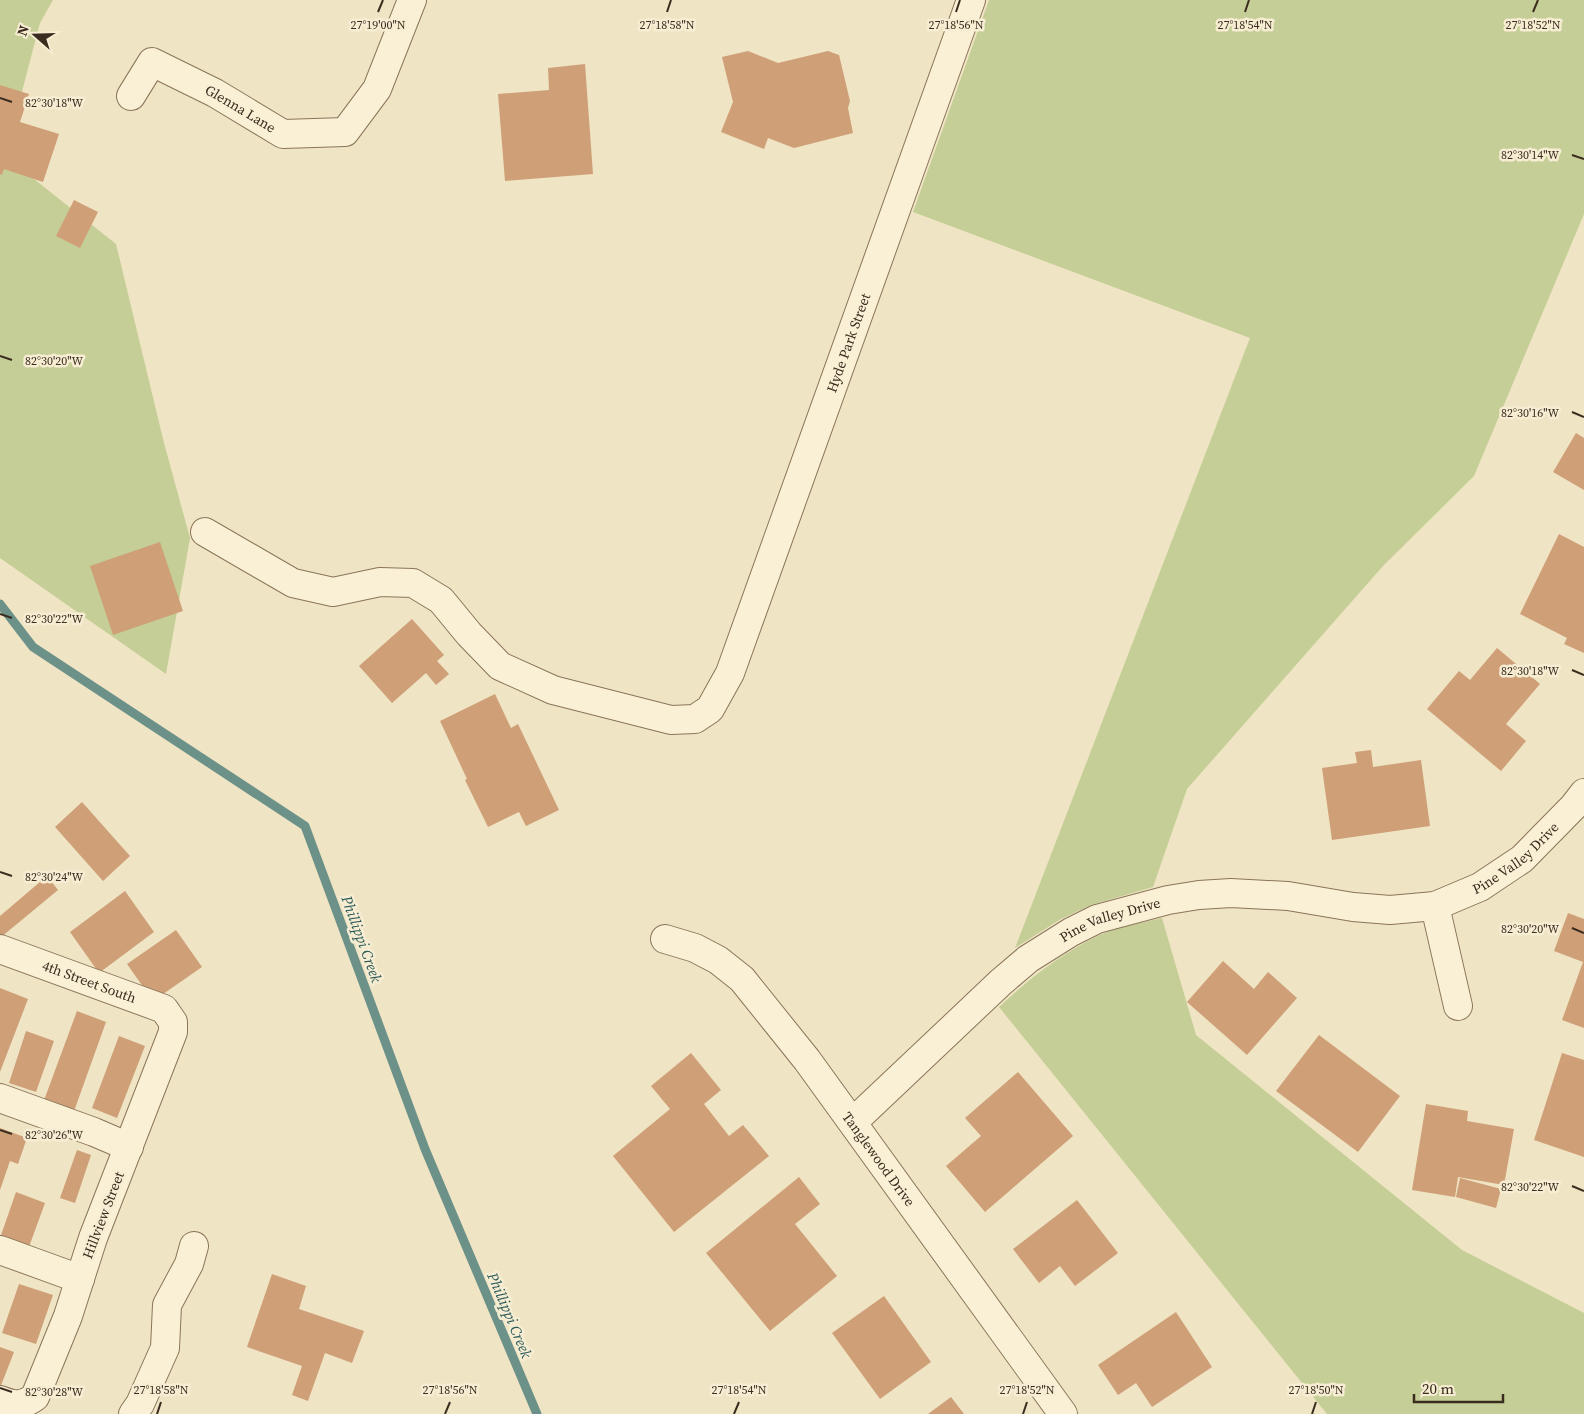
<svg xmlns="http://www.w3.org/2000/svg" width="1584" height="1414" font-family="'Source Serif 4',serif">
	<style>
		.green { fill: #c5ce96 }
		.lines { fill: none; stroke-linecap: round; stroke-linejoin: round }
		.stream { stroke: #6c9189; stroke-width: 9 }
		.building { fill: #cf9f78 }
		.minor-casing { stroke: #8a7559; stroke-width: 30 }
		.minor { stroke: #faf0d6; stroke-width: 28 }
		.ticks { fill: none; stroke: #3a2c1e; stroke-width: 2 }
		.labels { text-anchor: middle; dominant-baseline: central; stroke-width: 5; stroke-linejoin: round; paint-order: stroke }
		.street-label { font-size: 14px; fill: #3a2c1e; stroke: #f6edd3 }
		.water-label { font-size: 15px; font-style: italic; fill: #2c5a59; stroke: #f6edd3 }
		.ticks-label { font-size: 12px; text-anchor: middle; fill: #3a2c1e; stroke: #f6edd3; stroke-width: 5; stroke-linejoin: round; paint-order: stroke }
	</style>
	<rect width="100%" height="100%" fill="#efe4c3"/>
	<path class="green" d="M0,0h53l-13,23 -35,133 111,88 48,199 26,95 -24,136 -166,-116z
		M989,0h595v214l-110,262 -91,90 -196,223 -34,98 -62,18 -30,14 -46,29 235,-610 -337,-126z
		M1162,918l34,117 266,215 122,63v101h-257l-328,-407c31,-29 64,-55 103,-73 19,-8 40,-11 60,-16z"/>
	<g class="lines">
		<path class="stream" d="M0,604l33,43 272,179 120,323 112,265"/>
	</g>
	<path class="building" d="M748,51l30,12 50,-12 11,4 11,46 -2,7 5,25 -59,15 -26,-10 -4,11 -43,-17 12,-30 -11,-45z
		M585,64l8,110 -88,7 -7,-87 51,-4 -1,-22z
		M0,85l29,9 -9,28 39,12 -16,48 -39,-13 -2,6 -2,-1z
		M74,200l24,12 -18,36 -24,-12z
		M1576,433l8,5v52l-31,-18z
		M1559,534l25,13v106l-20,-9 3,-6 -47,-24z
		M160,542l23,69 -70,24 -23,-69z
		M412,619l32,36 -7,6 12,13 -13,11 -10,-12 -34,30 -33,-37z
		M1497,648l43,36 -34,40 20,17 -25,30 -74,-62 32,-38 11,9z
		M495,694l16,34 7,-4 41,86 -33,16 -7,-14 -31,15 -23,-47 2,-1 -27,-58z
		M1371,750l2,17 48,-7 9,66 -98,14 -10,-72 35,-5 -2,-11z
		M82,802l48,54 -27,25 -48,-54z
		M47,876l11,14 -58,48v-22z
		M125,891l29,41 -55,41 -29,-41z
		M1568,913l16,6v109l-22,-8 21,-58 -29,-11z
		M176,930l26,37 -49,34 -26,-37z
		M1223,961l31,28 14,-17 29,26 -50,57 -60,-53z
		M0,988l28,11 -28,73z
		M77,1011l29,11 -33,92 -30,-11z
		M26,1031l28,10 -18,51 -27,-9z
		M1319,1035l81,61 -42,56 -82,-61z
		M119,1036l26,10 -28,72 -25,-10z
		M691,1053l30,37 -17,14 25,32 14,-11 26,31 -95,76 -61,-76 57,-47 -19,-23z
		M1562,1053l22,7v97l-50,-17z
		M1018,1072l55,64 -88,76 -39,-46 35,-30 -16,-18z
		M1426,1104l42,7 -1,10 47,8 -10,56 -46,-8 -3,20 -43,-7z
		M0,1128l27,10 -9,26 -8,-3 -10,29z
		M77,1150l14,5 -16,48 -15,-5z
		M799,1177l21,27 -25,20 42,52 -67,55 -64,-78z
		M1460,1178l41,11 -5,19 -40,-11z
		M16,1192l29,11 -19,52 -26,-17z
		M1077,1200l41,53 -43,33 -15,-20 -21,17 -26,-34z
		M272,1274l34,12 -7,23 65,22 -12,32 -27,-10 -17,48 -16,-6 10,-29 -55,-19z
		M19,1284l34,11 -17,49 -34,-11z
		M884,1296l47,66 -51,37 -48,-66z
		M1176,1312l36,55 -60,40 -16,-24 -18,12 -20,-30z
		M0,1347l14,5 -14,36z
		M951,1397l13,17h-36z"/>
	<g class="lines">
		<defs>
			<g id="minor">
				<path id="s1" d="M131,96l21,-34 63,31 68,41 62,-2 32,-43 35,-89"/>
				<path id="s2" d="M205,532l88,51 40,9 47,-10 33,1 28,17 28,34 31,32 53,24 118,30 24,-1 15,-10 20,-36 241,-673"/>
				<path d="M1435,906l23,100"/>
				<path id="s3" d="M665,939l30,9 23,12 24,19 65,81 256,354"/>
				<path id="s4" d="M0,949l164,60 9,13v10l-80,206 -25,78 -33,81c-13,9 -20,9 -35,3"/>
				<path d="M0,1098l94,34 35,15"/>
				<path id="s5" d="M853,1122l148,-140 27,-23 43,-27 26,-13 71,-19 31,-5 32,-2 57,3 65,11 37,3 45,-4 45,-19 42,-28 52,-53 10,-13"/>
				<path d="M0,1250l80,29"/>
				<path d="M133,1414l7,-10 25,-56 2,-43 22,-41 5,-18"/>
			</g>
		</defs>
		<use href="#minor" class="minor-casing"/>
		<use href="#minor" class="minor"/>
	</g>
	<path class="ticks" d="M378,12l5,-12M667,12l4,-12M956,12l4,-12M1245,12l4,-12M1533,12l5,-12M0,98l12,4M1572,155l12,4M0,356l12,4M1572,412l12,5M0,614l12,4M1572,670l12,5M0,872l12,4M1572,928l12,5M0,1130l12,4M1572,1186l12,5M0,1388l12,4M157,1414l4,-12M445,1414l5,-12M734,1414l5,-12M1023,1414l4,-12M1312,1414l4,-12"/>
	<g class="labels">
		<g class="street-label">
			<text stroke="none"><textPath href="#s1" startOffset="140">Glenna Lane</textPath></text>
			<text stroke="none"><textPath href="#s2" startOffset="959">Hyde Park Street</textPath></text>
			<text stroke="none"><textPath href="#s5" startOffset="756">Pine Valley Drive</textPath></text>
			<text stroke="none"><textPath href="#s5" startOffset="331">Pine Valley Drive</textPath></text>
			<text stroke="none"><textPath href="#s4" startOffset="95">4th Street South</textPath></text>
			<text stroke="none"><textPath href="#s3" startOffset="314">Tanglewood Drive</textPath></text>
			<text transform="translate(103 1215) rotate(-69)">Hillview Street</text>
		</g>
		<g class="water-label">
			<text transform="translate(362 939) rotate(70)">Phillippi Creek</text>
			<text transform="translate(510 1315) rotate(67)">Phillippi Creek</text>
		</g>
	</g>
	<g class="ticks-label">
		<text x="667" y="29">27°18'58"N</text>
		<text x="956" y="29">27°18'56"N</text>
		<text x="1533" y="29">27°18'52"N</text>
		<text x="378" y="29">27°19'00"N</text>
		<text x="1245" y="29">27°18'54"N</text>
		<text x="54" y="107">82°30'18"W</text>
		<text x="1530" y="159">82°30'14"W</text>
		<text x="54" y="365">82°30'20"W</text>
		<text x="1530" y="417">82°30'16"W</text>
		<text x="54" y="623">82°30'22"W</text>
		<text x="1530" y="675">82°30'18"W</text>
		<text x="54" y="881">82°30'24"W</text>
		<text x="1530" y="933">82°30'20"W</text>
		<text x="54" y="1139">82°30'26"W</text>
		<text x="1530" y="1191">82°30'22"W</text>
		<text x="161" y="1394">27°18'58"N</text>
		<text x="450" y="1394">27°18'56"N</text>
		<text x="739" y="1394">27°18'54"N</text>
		<text x="1027" y="1394">27°18'52"N</text>
		<text x="1316" y="1394">27°18'50"N</text>
		<text x="54" y="1396">82°30'28"W</text>
	</g>
	<g transform="translate(35 35) rotate(290)" stroke="#f6edd3" stroke-width="4" paint-order="stroke">
	<path d="M0-4L9 19L0 12L-9 19Z" fill="#3a2c1e"/>
	<text y="-8" font-size="14" font-weight="bold" text-anchor="middle" fill="#3a2c1e">N</text>
	</g>
	<path d="M1414 1394v8h89v-8" fill="none" stroke="#3a2c1e" stroke-width="2.5"/>
	<text x="1422" y="1394" font-size="15" fill="#3a2c1e" stroke="#f6edd3" stroke-width="4" paint-order="stroke">20 m</text>
</svg>
